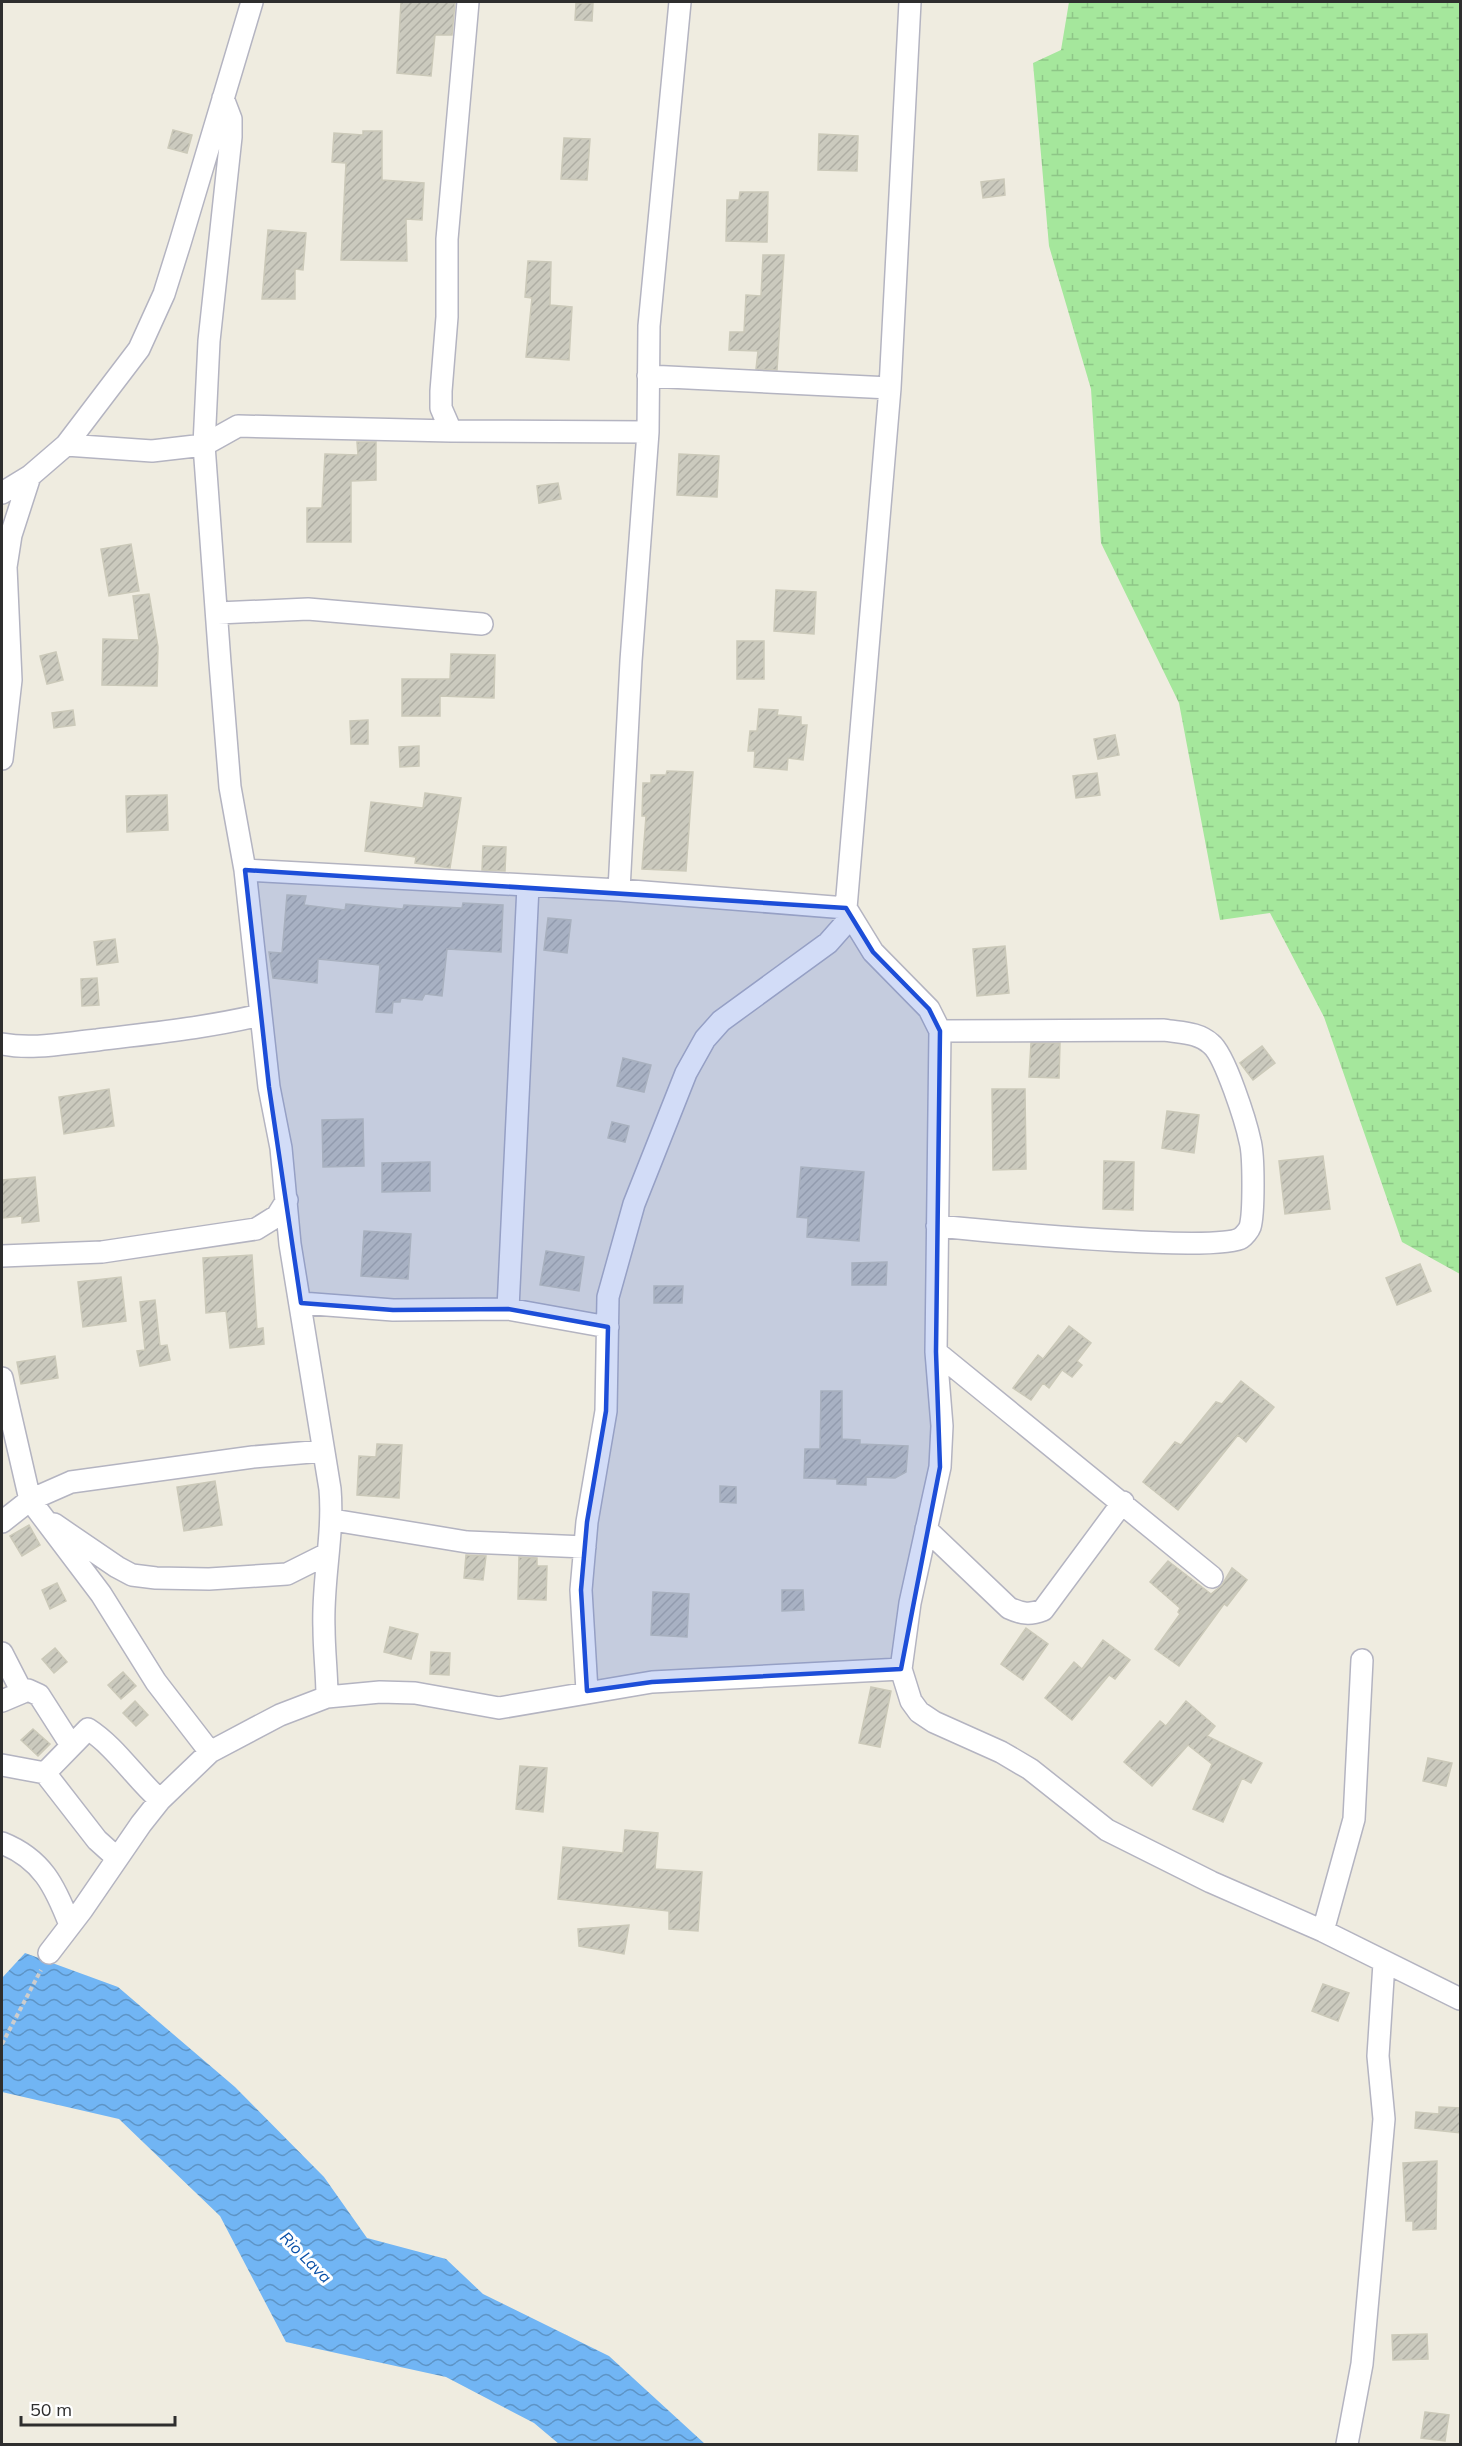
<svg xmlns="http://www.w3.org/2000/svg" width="1462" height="2446" font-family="Mulish,sans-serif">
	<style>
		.wetland { fill: url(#wetland-marsh) }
		.water { fill: url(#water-waves) }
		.building { fill: url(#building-hatch); stroke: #cbc9b9; stroke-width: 1.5 }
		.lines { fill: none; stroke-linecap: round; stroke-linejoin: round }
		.minor-casing { stroke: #b4b4c1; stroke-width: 24 }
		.path { stroke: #cdcdcd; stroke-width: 4; stroke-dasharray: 4.5 3; stroke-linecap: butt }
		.minor { stroke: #fff; stroke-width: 21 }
		.marked { fill: #1d4ed8; fill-opacity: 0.2; stroke: #1d4ed8; stroke-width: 4.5; stroke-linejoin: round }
		.labels { text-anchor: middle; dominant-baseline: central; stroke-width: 6; stroke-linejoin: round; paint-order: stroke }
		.water-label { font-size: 16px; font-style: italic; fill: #084fa7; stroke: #fff }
	</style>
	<defs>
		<pattern id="wetland-marsh" width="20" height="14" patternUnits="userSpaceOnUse" patternTransform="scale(1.5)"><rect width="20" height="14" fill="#a5e79c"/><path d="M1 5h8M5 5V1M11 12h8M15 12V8" fill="none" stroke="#8ec687"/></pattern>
		<pattern id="water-waves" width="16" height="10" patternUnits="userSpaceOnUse" patternTransform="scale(1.5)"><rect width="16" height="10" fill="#71b5f4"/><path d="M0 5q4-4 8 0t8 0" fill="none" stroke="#5d94c6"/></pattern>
		<pattern id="building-hatch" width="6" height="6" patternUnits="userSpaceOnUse" patternTransform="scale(1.5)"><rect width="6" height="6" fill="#cbcabe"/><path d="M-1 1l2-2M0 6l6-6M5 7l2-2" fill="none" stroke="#afaea4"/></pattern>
	</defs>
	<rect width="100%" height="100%" fill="#efece0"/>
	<path class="wetland" d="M1069,2h391v1272l-58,-32 -78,-225 -54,-104 -50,7 -41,-217 -78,-160 -10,-154 -42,-143 -16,-183 28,-13z"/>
	<path class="water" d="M25,1953l93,34 117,100 89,90 43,61 79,21 37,35 126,62 96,88h-146l-25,-21 -88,-46 -160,-35 -66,-126 -101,-97 -117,-27v-114z"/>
	<path class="building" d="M401,2h54l-3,33h-17l-4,41 -34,-3z
		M576,3h17l-1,18 -17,-1z
		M173,130l19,5 -5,18 -19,-5z
		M363,131h19v49l42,3 -2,37 -16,-1 1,42 -66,-1 5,-97 -14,-1 2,-29 29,2z
		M819,134l39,2 -1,35 -39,-1z
		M564,138l26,1 -3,41 -26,-1z
		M1004,179l1,16 -22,3 -2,-16z
		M740,192h28l-1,50 -41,-1 1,-41h12z
		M268,230l38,3 -3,37 -8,-1v30h-33z
		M763,255h21l-7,115 -21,-1 2,-18 -29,-1 1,-18h14l2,-37 15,1z
		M528,261l23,1 -1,43 22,2 -3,53 -43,-3 6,-59 -7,-1z
		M357,442h19v38l-25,1v61h-44v-34h15l3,-54 33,1z
		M679,454l40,2 -2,41 -40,-2z
		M558,483l3,16 -22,4 -2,-17z
		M131,544l8,47 -30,5 -8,-47z
		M776,590l40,2 -2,42 -40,-3z
		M149,594l9,53 -1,39 -55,-1 1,-46 36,1 -6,-44z
		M737,641h27v38h-27z
		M56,652l7,28 -16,4 -7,-28z
		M451,654l44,1 -1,43 -54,-2v20h-38v-37h48z
		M759,709l19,1 -1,5 24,2v8h6l-4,35 -15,-2 -1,12 -33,-3 1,-16h-7l2,-20h7z
		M73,710l2,15 -21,3 -2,-15z
		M368,720v24h-17l-1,-23z
		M1115,735l4,20 -21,4 -4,-20z
		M419,746v20l-19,1 -1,-20z
		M667,771l26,1 -7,99 -44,-2 4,-53h-4l1,-33h8v-8h15z
		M1097,773l3,22 -24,3 -3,-22z
		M425,793l36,5 -11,70 -35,-5 1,-6 -51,-6 6,-49 52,6z
		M167,795l1,35 -41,2 -1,-36z
		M483,846l23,1 -1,24 -23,-1z
		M287,895l19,1 -2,9 41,5 1,-6 57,5 1,-4 58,3 1,-5 40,2 -2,47 -54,-3 -5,47 -17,-2 -3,6 -21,-2 -1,4h-7l-1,11 -16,-1 4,-47 -62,-6 -1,24 -44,-5 -4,-26 13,1z
		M548,918l23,2 -4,33 -23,-3z
		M115,939l3,23 -21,3 -3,-23z
		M1005,946l4,47 -32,3 -4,-47z
		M97,978l2,27 -17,1 -1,-27z
		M1031,1043h29l-1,35 -30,-1z
		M1262,1046l13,17 -22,17 -13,-17z
		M623,1058l28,7 -7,27 -27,-6z
		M109,1089l5,37 -50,8 -5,-37z
		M992,1089h33l1,80 -33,1z
		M1167,1111l32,4 -5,38 -32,-5z
		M363,1119l1,47 -41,1 -1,-47z
		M612,1122l17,4 -4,16 -17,-4z
		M1323,1156l7,53 -45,5 -6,-53z
		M1104,1161l30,1 -1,48 -30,-1z
		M430,1162v29l-48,1v-29z
		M801,1167l63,5 -5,69 -52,-4 1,-19 -11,-1z
		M35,1177l4,44 -17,2v-7l-19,2 -1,-38z
		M364,1231l47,3 -3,45 -47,-3z
		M546,1251l38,6 -5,34 -39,-6z
		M252,1255l5,74 6,-1 1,16 -34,4 -4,-37 -20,2 -3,-55z
		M887,1262l-1,23h-34v-22z
		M1420,1264l11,27 -34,14 -11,-27z
		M121,1277l5,44 -43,6 -5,-45z
		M654,1286h29l-1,17h-28z
		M155,1300l5,46 7,-1 3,15 -30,6 -3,-15 8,-1 -5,-48z
		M1069,1326l22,17 -14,18 5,4 -10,12 -10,-7 -13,18 -6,-5 -12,17 -18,-12 25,-33 5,4z
		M55,1356l3,22 -37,6 -4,-22z
		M1241,1381l33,26 -28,35 -8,-7 -60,75 -35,-28 32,-40 6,3 35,-43 6,2z
		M821,1391h21v48l18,1v4l48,2 -2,26 -11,6 -29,-1v8l-29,-1v-5l-33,-1 1,-29h15z
		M377,1444l25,1 -3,53 -42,-3 2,-39 17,1z
		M215,1481l7,44 -38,6 -7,-44z
		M720,1486l16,1v16l-16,-1z
		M29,1525l11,20 -18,11 -12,-20z
		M466,1555l20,1 -3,24 -19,-2z
		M519,1557l18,1v8h10l-1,34 -28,-1z
		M1168,1561l43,33 11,-9 10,-17 15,12 -20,26 -3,-2 -45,62 -24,-17 25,-35 -2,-2 2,-4 -30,-26z
		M57,1583l9,18 -16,8 -8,-19z
		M782,1590h21l1,20 -22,1z
		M653,1592l36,2 -2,43 -36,-2z
		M390,1627l28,7 -7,25 -27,-7z
		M1026,1628l22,16 -25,36 -22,-16z
		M1103,1640l27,20 -15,19 -6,-4 -37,45 -27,-22 29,-36 8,7z
		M55,1648l12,14 -13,11 -12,-14z
		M431,1652l19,1 -1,22 -19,-1z
		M123,1672l13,14 -15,13 -13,-14z
		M871,1687l20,4 -11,56 -21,-4z
		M135,1701l13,14 -12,11 -13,-13z
		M1186,1701l29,25 -8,10 55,27 -11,20 -9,-5 -19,44 -30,-13 19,-45 -24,-19 -36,41 -28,-24 36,-41 6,5z
		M33,1729l17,15 -12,12 -17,-16z
		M1428,1758l24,5 -6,23 -23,-5z
		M520,1766l27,2 -4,44 -27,-3z
		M625,1830l33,3 -3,36 47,3 -4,59 -29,-2v-18l-111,-12 5,-52 60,6z
		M629,1925l-5,29 -45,-8 -1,-17z
		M1323,1984l26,9 -11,28 -26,-10z
		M1439,2107l22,1v25l-46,-5 1,-16 23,2z
		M1437,2161l-1,68 -23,1v-9h-7l-3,-58z
		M1427,2334l1,25 -35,1 -1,-25z
		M1425,2412l24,3 -4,26 -24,-3z"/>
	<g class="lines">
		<defs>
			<path id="minor" d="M910,2l-20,386 -44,520 27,44 56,57 11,22 -4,321 6,74 -2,41 -30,136 -9,66 10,32 8,11 15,10 67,30 29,17 77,61 104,52 112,49 137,68
				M223,98l8,21v18l-22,204 -5,104 16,218 10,124 15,83 24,217 12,61 9,96 40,245c4,47 -8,92 -6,139 0,23 3,46 3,69
				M648,376l242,12
				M451,431l-10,-23v-17l6,-74v-78l21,-237
				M66,445l86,6 52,-6 34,-19 213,5 197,1
				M2,493l28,-17 36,-31 73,-96 25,-55 16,-51 72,-241
				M218,613l90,-4 174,15
				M2,759l9,-79 -5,-113 5,-32 19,-59
				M245,870l374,20 227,18
				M619,890l12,-229 17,-229 1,-106 31,-324
				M2,1044c31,6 63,-1 95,-4 55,-7 109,-12 163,-25
				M937,1226c41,4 282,28 304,12 3,-2 8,-8 9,-11 4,-13 4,-72 0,-86 -4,-19 -25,-86 -39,-97 -13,-12 -30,-11 -47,-14l-224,1
				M2,1256l100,-4 154,-23 21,-13 10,-16
				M301,1303l92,7 115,-1 100,18
				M508,1309l20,-423
				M936,1352l276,225
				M2,1378l28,122 71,94 55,88 54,70
				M333,1520l134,22 118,5
				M2,1522l28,-22 41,-18 182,-25 70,-6
				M54,1524l63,43 15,8 24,3 53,1 78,-5 40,-20
				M926,1529l83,79c13,6 21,7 34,2l80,-108
				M2,1653l20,39
				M587,1691l-6,-101 6,-68 19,-111 2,-114 26,-93 52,-131 19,-34 16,-18 107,-78 23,-26
				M2,1701l26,-11 11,5 32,50
				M2,1765l43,8 52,67 20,18
				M45,1773l43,-44c28,18 47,49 72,71
				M2,1843c40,16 53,43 68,82
				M1323,1931l31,-112 8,-159
				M49,1953l33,-43 59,-86 19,-24 50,-48 70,-37 47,-18 53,-5 35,1 84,15 153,-26 249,-13
				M1347,2444l15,-80 22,-245 -6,-63 6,-93"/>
		</defs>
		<use href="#minor" class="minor-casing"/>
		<path class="path" d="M2,2044l39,-74"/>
		<use href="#minor" class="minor"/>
	</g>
	<path class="marked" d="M245,870l601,38 27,44 56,57 11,22 -4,321 4,115 -39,202 -249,13 -65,9 -6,-101 6,-68 19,-111 2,-84 -100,-18 -115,1 -92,-7 -32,-216z"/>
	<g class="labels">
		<g class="water-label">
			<text transform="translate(306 2257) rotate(45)">Rio Lava</text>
		</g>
	</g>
	<rect width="1462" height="2446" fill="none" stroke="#2e2e2e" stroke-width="6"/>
	<path d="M21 2416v9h154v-9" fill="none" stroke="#2e2e2e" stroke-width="3"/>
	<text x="30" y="2416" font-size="18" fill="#2e2e2e" stroke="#ffffff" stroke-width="4.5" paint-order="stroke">50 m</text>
</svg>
